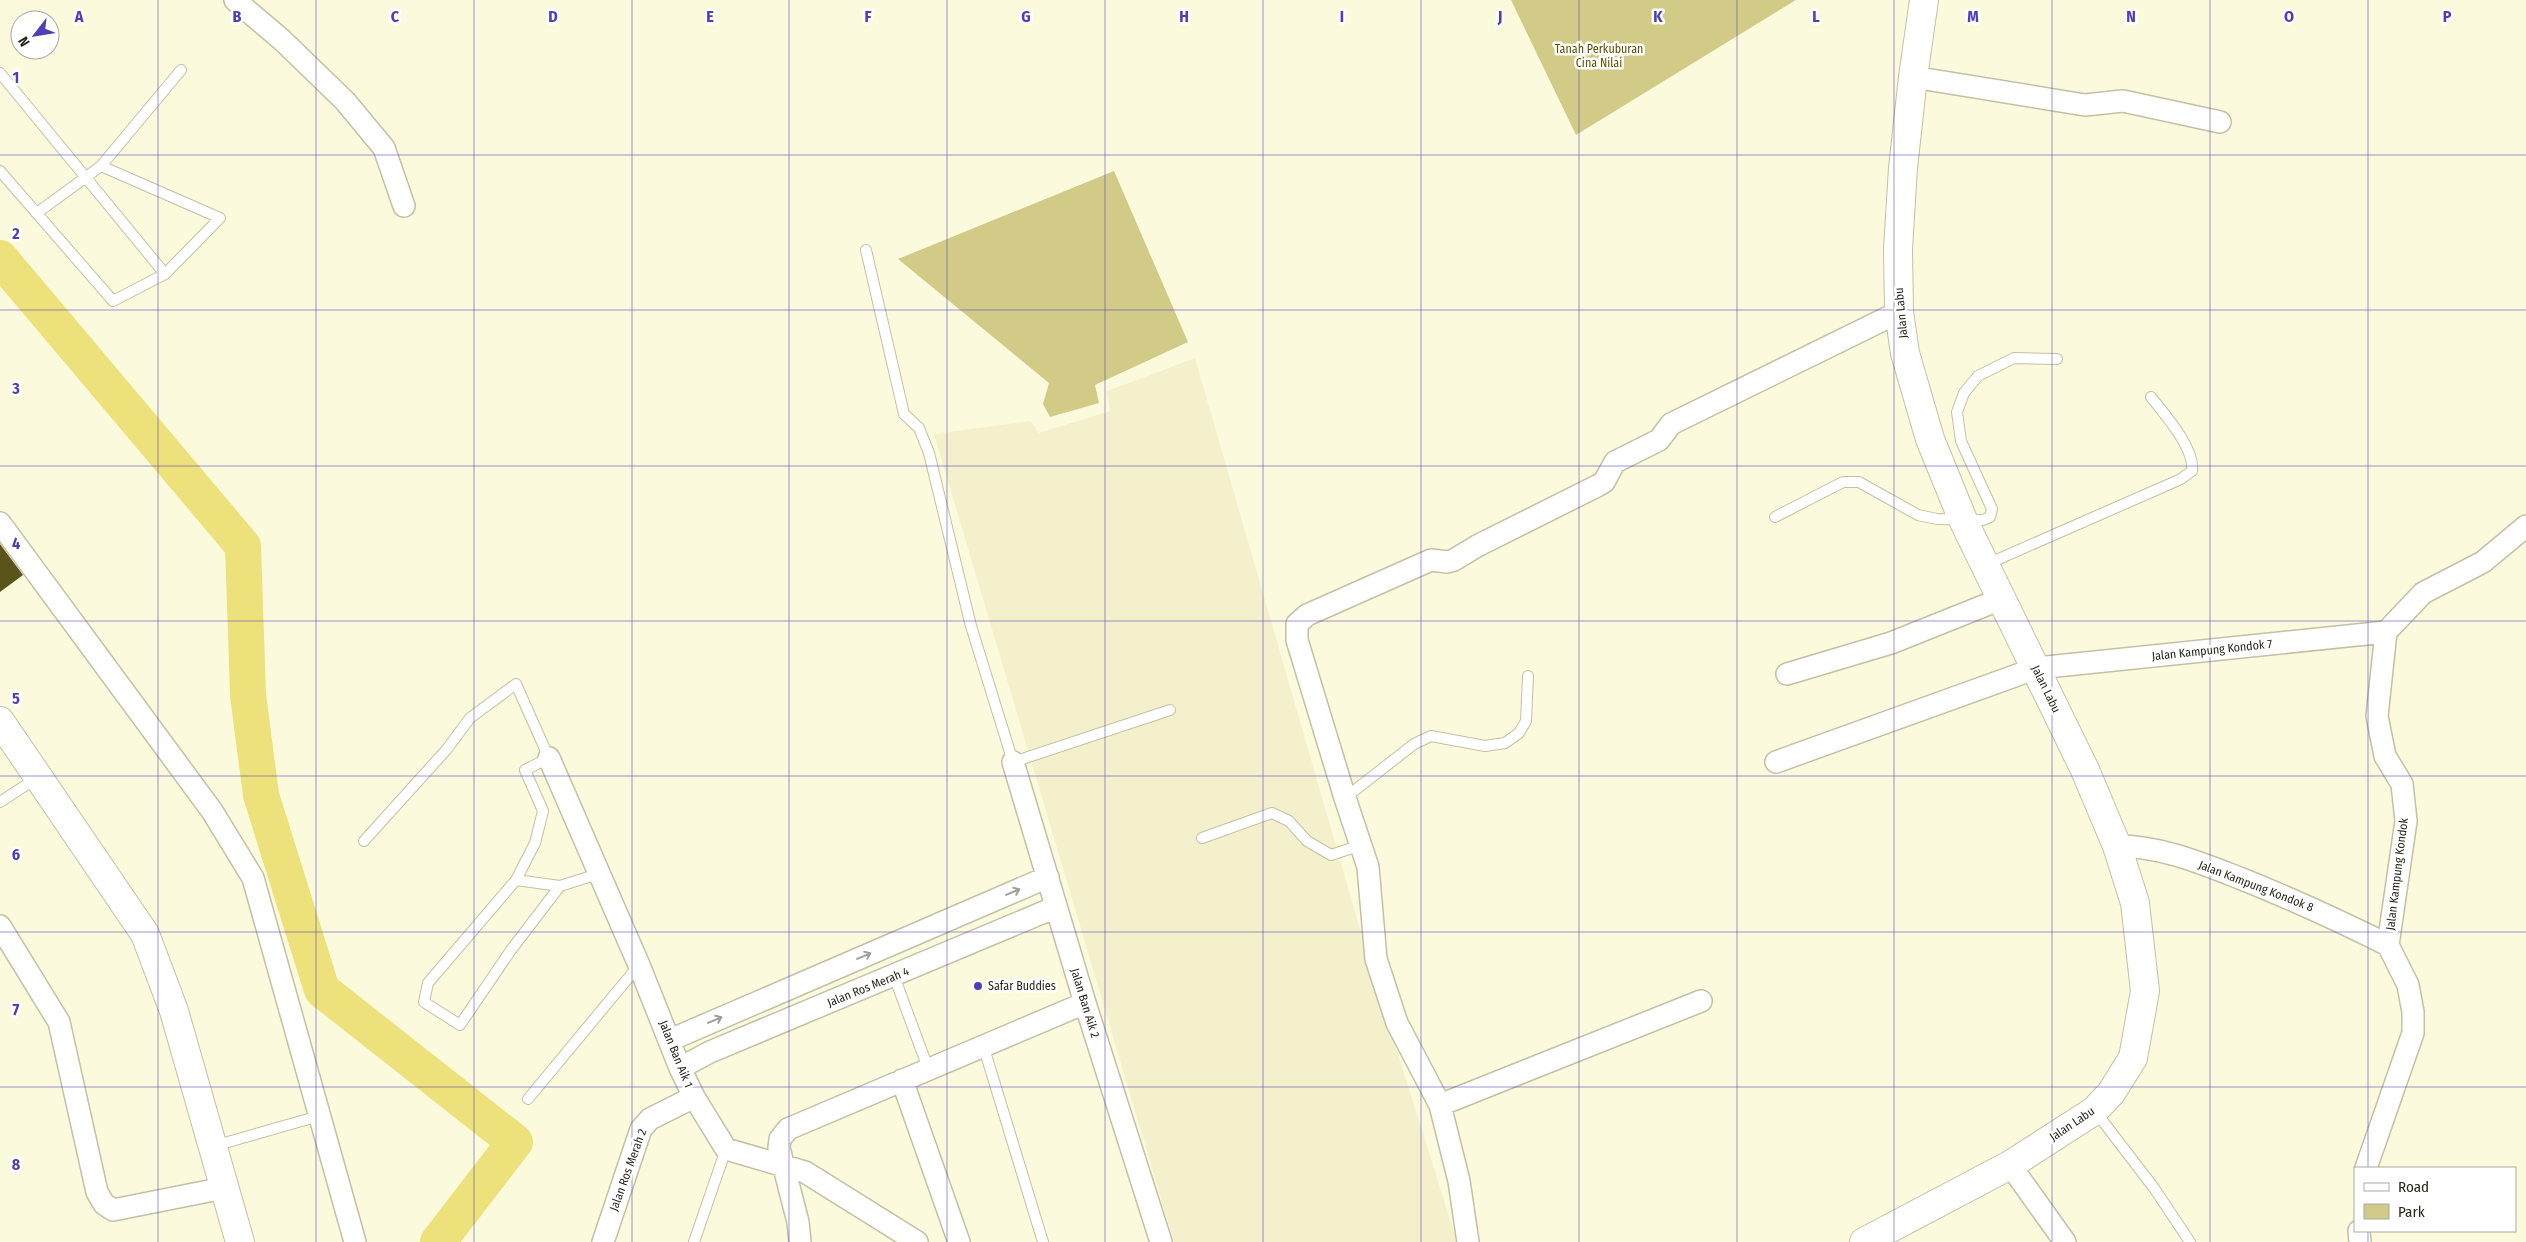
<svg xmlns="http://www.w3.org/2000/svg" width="2526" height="1242" font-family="'Fira Sans Condensed',sans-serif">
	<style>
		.built { fill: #f4f0cc }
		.green { fill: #d2cb88 }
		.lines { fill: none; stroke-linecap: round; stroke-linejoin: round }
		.river { stroke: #ede17b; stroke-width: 36 }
		.building { fill: #5a531c }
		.service-casing { stroke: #c3c0a5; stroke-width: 12 }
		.minor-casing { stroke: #c3c0a5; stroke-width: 24 }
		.primary-casing { stroke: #c3c0a5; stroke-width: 30 }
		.service { stroke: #fff; stroke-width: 10 }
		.minor { stroke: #fff; stroke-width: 21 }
		.primary { stroke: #fff; stroke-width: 28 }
		.oneway { stroke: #9e9e99 }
		.grid { fill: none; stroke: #4f3fb7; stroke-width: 1; stroke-opacity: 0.55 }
		.poi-dot { fill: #4f3fb7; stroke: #fff; stroke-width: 2 }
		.labels { text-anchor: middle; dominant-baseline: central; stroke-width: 5; stroke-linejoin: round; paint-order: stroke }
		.park-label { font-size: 12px; fill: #5c5300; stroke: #fff }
		.street-label { font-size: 12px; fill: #28271c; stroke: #fff }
		.poi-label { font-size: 12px; fill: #28271c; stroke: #fff; text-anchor: start }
		.grid-label { font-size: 16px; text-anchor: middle; font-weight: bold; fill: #4f3fb7; stroke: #fff; stroke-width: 5; stroke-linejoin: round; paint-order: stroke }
	</style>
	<rect width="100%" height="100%" fill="#fcfadd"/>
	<path class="built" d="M1195,358l178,616 84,268h-283l-240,-808 96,-13 9,12 71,-22 -3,-20z"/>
	<path class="green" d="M1511,0h285l-220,135z
		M1114,171l74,171 -93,43 4,18 -49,14 -7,-13 6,-21 -151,-124z"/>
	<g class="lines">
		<path class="river" d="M0,258l243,288 5,149 13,100 61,195 193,152 -77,100"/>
	</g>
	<path class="building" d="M0,544l23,31 -23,17z"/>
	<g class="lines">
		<defs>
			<path id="service" d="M0,73l165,201
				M101,166l80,-96
				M0,171l113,130 52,-27 55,-56 -119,-52 -64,47
				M866,250l38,164 15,14 10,25 42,173 42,136 157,-52
				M1775,517l68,-35h16l59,33 19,4 46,1 7,-3 2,-8 -31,-68 -4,-29 7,-19 14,-17 36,-18 43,1
				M1985,565l196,-86 11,-8c3,-23 -27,-56 -41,-74
				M1345,798l69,-54 17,-8 54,10 20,-3 14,-10 7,-12 2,-45
				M0,802l37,-24
				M1202,838l70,-25 17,8 18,20 24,14 30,-10
				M364,841l83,-92 23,-31 46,-34 33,74 -24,12 18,41 -8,32 -19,37 -88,103 -4,19 36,23 51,-75 49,-64 38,-12
				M516,880l44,6
				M894,976l34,92
				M983,1045l60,197
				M528,1099l111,-134
				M2095,1111l59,77 36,54
				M214,1146l105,-30
				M694,1242l32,-93"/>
			<path id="minor" d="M235,0l47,40 63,61 39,47 20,58
				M1913,77l172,28 38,-4 97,21
				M0,523l212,288 41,67 102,364
				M2386,632l37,-39 60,-31 43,-36
				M1787,674l104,-31 110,-44
				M549,758l90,207 41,103 14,29 32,52 79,23 112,70
				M1013,762l72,241 76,239
				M1776,762l261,-94 349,-36
				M2117,846c44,0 84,17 125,33 50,20 98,42 146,66
				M0,926l59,96 38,170 7,12 9,6 111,-22
				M670,1040l378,-163
				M680,1068l30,-16 346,-145
				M902,1080l57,162
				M1440,1105l261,-104
				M2010,1165l55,77
				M2366,1168l47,-135v-21l-5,-27 -20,-40 18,-124 -4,-37 -17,-28 -8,-40 9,-84
				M2359,1231l1,11
				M603,1242l38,-113 9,-10 44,-22
				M800,1242l-2,-20 -19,-74 1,-9 8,-10 297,-126
				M1468,1242l-9,-61 -19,-76 -43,-82 -21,-64 -8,-92 -23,-69 -48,-158v-16l10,-9 124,-55 16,2 7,-2 23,-14 120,-60 7,-4 11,-20 44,-22 12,-16 228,-112"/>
			<path id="primary" d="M0,721l145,213 29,77 66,231
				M1864,1242l146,-77 84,-54 17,-18 22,-35 12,-67 -10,-88 -18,-57 -32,-76 -122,-250 -33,-81 -25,-86 -6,-41 -1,-63 5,-81 10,-91 11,-77"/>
		</defs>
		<use href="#service" class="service-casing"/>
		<use href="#minor" class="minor-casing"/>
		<use href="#primary" class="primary-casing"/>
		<use href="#service" class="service"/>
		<use href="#minor" class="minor"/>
		<use href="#primary" class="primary"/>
	</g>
	<defs><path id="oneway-shaft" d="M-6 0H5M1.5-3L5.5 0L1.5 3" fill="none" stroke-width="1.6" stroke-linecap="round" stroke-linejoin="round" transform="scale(1.25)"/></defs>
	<g class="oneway">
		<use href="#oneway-shaft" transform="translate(1013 892) rotate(-23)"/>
		<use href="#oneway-shaft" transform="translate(864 956) rotate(-23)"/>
		<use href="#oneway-shaft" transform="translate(715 1020) rotate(-23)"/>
	</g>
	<path class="grid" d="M158,0v1242M316,0v1242M474,0v1242M632,0v1242M789,0v1242M947,0v1242M1105,0v1242M1263,0v1242M1421,0v1242M1579,0v1242M1737,0v1242M1894,0v1242M2052,0v1242M2210,0v1242M2368,0v1168M0,155h2526M0,310h2526M0,466h2526M0,621h2526M0,776h2526M0,932h2526M0,1087h2526M2368,1231v11"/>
	<circle class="poi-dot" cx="978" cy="986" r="5"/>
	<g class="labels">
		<g class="park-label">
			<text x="1599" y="49">Tanah Perkuburan<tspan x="1599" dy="14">Cina Nilai</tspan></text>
		</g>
		<g class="street-label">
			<text transform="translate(1901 313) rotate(-95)">Jalan Labu</text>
			<text transform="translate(2212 650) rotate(-6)">Jalan Kampung Kondok 7</text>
			<text transform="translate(2046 689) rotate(64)">Jalan Labu</text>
			<text transform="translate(2397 874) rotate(-83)">Jalan Kampung Kondok</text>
			<text transform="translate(2256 886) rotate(21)">Jalan Kampung Kondok 8</text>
			<text transform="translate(868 987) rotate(-22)">Jalan Ros Merah 4</text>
			<text transform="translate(1085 1003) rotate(73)">Jalan Ban Aik 2</text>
			<text transform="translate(676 1054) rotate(68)">Jalan Ban Aik 1</text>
			<text transform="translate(2072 1124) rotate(-34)">Jalan Labu</text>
			<text transform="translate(628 1170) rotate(-70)">Jalan Ros Merah 2</text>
		</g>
		<g class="poi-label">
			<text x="988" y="986">Safar Buddies</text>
		</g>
	</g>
	<g class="grid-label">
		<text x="79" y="22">A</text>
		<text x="237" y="22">B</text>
		<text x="395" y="22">C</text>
		<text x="553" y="22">D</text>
		<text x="710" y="22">E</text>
		<text x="868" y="22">F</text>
		<text x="1026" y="22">G</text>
		<text x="1184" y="22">H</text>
		<text x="1342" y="22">I</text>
		<text x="1500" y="22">J</text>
		<text x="1658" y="22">K</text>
		<text x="1816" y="22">L</text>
		<text x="1973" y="22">M</text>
		<text x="2131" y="22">N</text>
		<text x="2289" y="22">O</text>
		<text x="2447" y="22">P</text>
		<text x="16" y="83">1</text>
		<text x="16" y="239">2</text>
		<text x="16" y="394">3</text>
		<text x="16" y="549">4</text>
		<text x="16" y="704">5</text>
		<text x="16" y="860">6</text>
		<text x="16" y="1015">7</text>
		<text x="16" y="1170">8</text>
	</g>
	<rect x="2354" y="1167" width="162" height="65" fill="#ffffff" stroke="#a9a9a4"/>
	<rect x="2364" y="1183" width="25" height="8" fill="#ffffff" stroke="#a9a9a4"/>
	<text x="2398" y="1192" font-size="15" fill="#28271c">Road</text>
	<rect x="2364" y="1204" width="25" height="15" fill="#d2cb88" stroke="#a9a9a4"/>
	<text x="2398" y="1217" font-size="15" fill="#28271c">Park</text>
	<g transform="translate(35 35) rotate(239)"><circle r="24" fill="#ffffff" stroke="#a9a9a4"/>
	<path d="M0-4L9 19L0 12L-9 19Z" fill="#4f3fb7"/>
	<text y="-8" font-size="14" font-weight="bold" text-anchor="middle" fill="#28271c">N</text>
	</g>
</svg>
